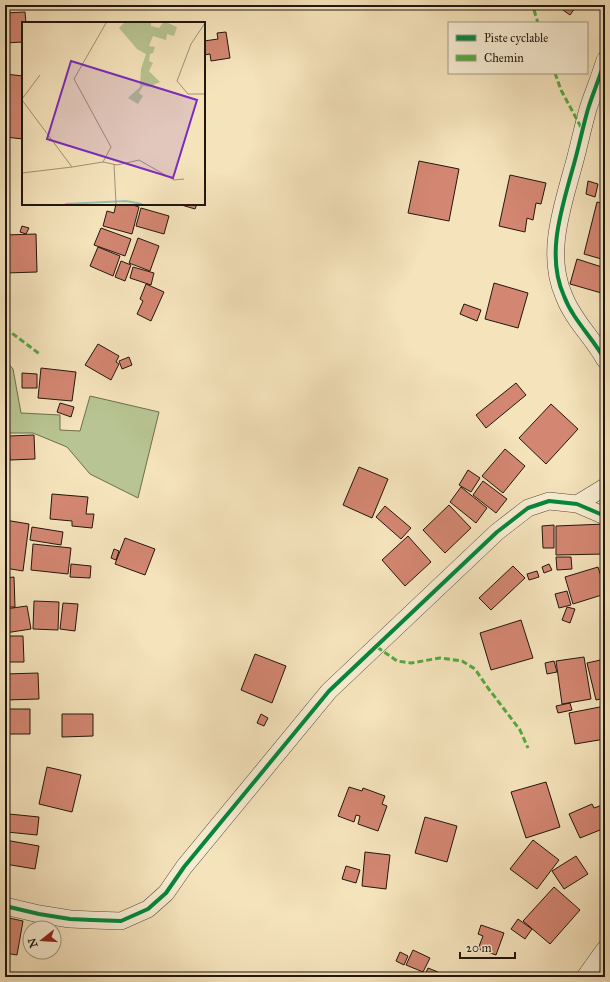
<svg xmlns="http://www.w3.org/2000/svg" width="610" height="982" font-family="'IM FELL Great Primer',serif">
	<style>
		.green { fill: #b8c493; stroke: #6c6e50 }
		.building { fill: #d38672; stroke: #21170d }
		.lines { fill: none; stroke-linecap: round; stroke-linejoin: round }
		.minor-casing { stroke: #564a39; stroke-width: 18 }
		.minor { stroke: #f8edd3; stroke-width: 17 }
		.quiet { stroke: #52a941; stroke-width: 3; stroke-dasharray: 6 3; stroke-linecap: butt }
		.cycleway-casing { stroke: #f8edd3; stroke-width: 6 }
		.cycleway { stroke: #00873e; stroke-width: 4 }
		.inset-river { fill: none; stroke: #9dbdb5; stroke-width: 2 }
		.inset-road { fill: none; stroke: #a09176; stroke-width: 1 }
		.view { fill: #7b2cbf; fill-opacity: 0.15; stroke: #7b2cbf; stroke-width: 2 }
		.inset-edge { fill: none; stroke: #21170d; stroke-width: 2 }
	</style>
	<rect width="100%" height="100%" fill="#f5e3bc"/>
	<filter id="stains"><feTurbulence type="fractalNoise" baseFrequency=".005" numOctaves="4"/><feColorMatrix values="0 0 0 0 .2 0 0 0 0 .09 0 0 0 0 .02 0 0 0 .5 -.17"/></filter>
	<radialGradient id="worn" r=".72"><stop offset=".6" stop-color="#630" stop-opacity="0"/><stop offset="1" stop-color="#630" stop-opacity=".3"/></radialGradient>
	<path class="green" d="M5,360l8,9 8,44 39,2v15l20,1 10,-35 69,16 -21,86 -48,-24 -23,-27 -34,-14h-24l-4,3z"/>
	<path class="building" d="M556,5h21l-7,10z
		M25,12l1,11h-3v19l-18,1v-30z
		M226,32l4,26 -19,3 -1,-7 -6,1v-16v2l14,-2 -1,-6z
		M5,74l18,2v63l-18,-2z
		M419,161l40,8 -10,52 -41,-8z
		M510,175l36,8 -5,21 -5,-1 -3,17 -6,-2 -2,14 -26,-6z
		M588,181l10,3 -3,13 -9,-3z
		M597,202l8,2v56l-21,-6z
		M116,204h14l9,3 -7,27 -29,-8 4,-15 7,2z
		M178,204h19l-2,5z
		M141,208l28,8 -5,18 -28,-8z
		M22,226l7,2 -3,6 -6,-2z
		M101,228l30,11 -6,17 -31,-11z
		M36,234l1,38 -31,1 -1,-38z
		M138,238l21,8 -9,25 -21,-8z
		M98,247l22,9 -7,20 -23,-10z
		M577,259l28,9v26l-35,-10z
		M121,261l10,4 -6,16 -10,-4z
		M133,267l21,6 -3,12 -21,-7z
		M494,283l34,10 -10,35 -33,-9z
		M146,284l18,8 -13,29 -14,-7 6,-13 -3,-2z
		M464,304l17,6 -4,11 -17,-7z
		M98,344l21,12 -3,6 3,2 -8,16 -26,-15z
		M129,357l3,8 -10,4 -3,-8z
		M41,368l35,4 -4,29 -34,-3z
		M22,373l15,1v14h-15z
		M516,383l10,12 -40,33 -10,-13z
		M60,403l14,4 -3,10 -14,-5z
		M551,404l27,25 -32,35 -27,-26z
		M34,435l1,24 -25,1 -1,-24z
		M5,447l4,11 -4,1z
		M505,449l20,17 -22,27 -21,-17z
		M359,467l29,12 -16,39 -29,-13z
		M468,470l12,8 -9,14 -12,-7z
		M483,481l24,18 -11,14 -23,-18z
		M461,487l26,21 -11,15 -26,-21z
		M52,494l36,3 -2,17h8l-2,14 -20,-2v-5l-22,-2z
		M449,505l22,23 -26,25 -22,-23z
		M385,506l26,22 -10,11 -25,-22z
		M5,520l24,4 -6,47 -18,-3z
		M605,524v30l-49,1v-29z
		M554,525v23h-11l-1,-22z
		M32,527l31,5 -2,13 -31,-5z
		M408,536l23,26 -26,24 -23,-26z
		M125,538l30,11 -10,26 -30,-11z
		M33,544l38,4 -3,26 -37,-4z
		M114,549l5,2 -3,9 -5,-2z
		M556,557h15l1,12 -15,1z
		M71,564l20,2 -1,12 -20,-1z
		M549,564l3,6 -8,3 -2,-6z
		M513,566l12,12 -34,32 -12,-12z
		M598,567l7,22v5l-32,10 -8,-27z
		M537,571l2,6 -10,3 -2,-6z
		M14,577l1,30h-10v-29z
		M567,591l4,14 -12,3 -4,-14z
		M34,601l25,1 -1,28 -25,-1z
		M63,603l15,1 -3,27 -15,-2z
		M27,606l4,23 -26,4v-24z
		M567,607l8,2 -5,14 -8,-3z
		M521,620l12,38 -42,12 -11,-37z
		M5,636h18l1,26h-19z
		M255,654l31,12 -14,37 -31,-13z
		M584,657l7,42 -29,5 -6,-43z
		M605,659v39l-9,2 -9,-37z
		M554,661l3,11 -10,2 -2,-11z
		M38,673l1,26 -34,1v-26z
		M570,703l2,7 -14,3 -2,-7z
		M605,706v33l-30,5 -6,-31z
		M6,709h24v25h-24z
		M62,714h31v22l-31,1z
		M261,714l7,4 -4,8 -7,-3z
		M47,767l34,8 -9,37 -33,-8z
		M546,782l14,45 -34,11 -15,-46z
		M349,787l13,4 1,-3 22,8 -3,8 5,2 -9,25 -20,-7 2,-8 -4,-1 -2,7 -16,-6z
		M592,804l2,4 11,-4v24l-25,10 -11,-24z
		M9,814l30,3 -2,18 -30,-3z
		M425,817l32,9 -10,36 -32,-9z
		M5,840l34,6 -4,23 -30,-5z
		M533,840l26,20 -22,29 -27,-20z
		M365,852l25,3 -4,34 -24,-3z
		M576,856l12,18 -24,15 -12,-18z
		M346,866l14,4 -4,13 -14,-4z
		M554,887l26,23 -30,34 -27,-23z
		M5,911l5,1 -1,6 14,3 -6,34 -12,-2z
		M518,919l14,10 -7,10 -14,-10z
		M481,925l23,8 -8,22 -18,-6 5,-13 -5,-2z
		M413,950l17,8 -7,14 -17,-7z
		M400,952l8,4 -4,9 -8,-4z
		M428,968l10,4 -3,5h-11z"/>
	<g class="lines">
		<defs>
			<path id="minor" d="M605,60c-5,17 -12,33 -17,49 -6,21 -10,42 -16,62 -11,40 -26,85 -8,125 9,24 29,42 41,64
				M577,504l28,-17
				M5,906l34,8 31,5 22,1 29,1 27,-12 18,-16 18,-26 145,-176 168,-159 31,-24 21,-7 28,3 28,12
				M585,977l20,-28"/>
		</defs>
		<use href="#minor" class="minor-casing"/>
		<use href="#minor" class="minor"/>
		<path class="quiet" d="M534,10l4,13
			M555,73l6,17 21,39
			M5,328l36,27
			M377,647l20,14 14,2 29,-5 22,3 13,8 13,19 32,42 8,18"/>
		<defs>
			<path id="cycleway" d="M605,60c-5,17 -12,33 -17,49 -6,21 -10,42 -16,62 -11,40 -26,85 -8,125 9,24 29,42 41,64
				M5,906l34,8 31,5 22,1 29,1 27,-12 18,-16 18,-26 145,-176 168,-159 31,-24 21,-7 28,3 28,12"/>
		</defs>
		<use href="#cycleway" class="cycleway-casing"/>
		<use href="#cycleway" class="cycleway"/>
	</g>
	<g transform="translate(22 22)">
		<rect width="183" height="183" fill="#f5e3bc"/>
		<path d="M102,1h27v3l8,2 4,-5h5l9,4 -3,9 -7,-2 -1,6 -13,-4 -4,10 6,1 -2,6 -3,1 -1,7 4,2 -4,8 11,11 -11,5 -6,-1 -4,7 4,3 -5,8 -10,-6 12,-11 1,-18 5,-15 -9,-5 -18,-21z" fill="#b8c493"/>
		<path class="inset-river" d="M43,182l61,-3 16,3"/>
		<path class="inset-road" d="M183,1l-14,21 -14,37 11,13h17M0,77l18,-24M0,78l50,67 31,-5 14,3 22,-5 35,20 10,-1M81,140l8,-15 -37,-68 32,-56M92,142l2,40M0,151l50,-6"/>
		<path class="view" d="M49,39l126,39 -24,78 -126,-39z"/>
		<rect width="183" height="183" class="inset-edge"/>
	</g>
	<rect width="610" height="982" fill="none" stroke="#f5e3bc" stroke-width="20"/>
	<rect x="6" y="6" width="598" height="970" fill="none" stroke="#21170d" stroke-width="2"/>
	<rect x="10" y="10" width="590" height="962" fill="none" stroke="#21170d"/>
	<rect x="448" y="22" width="140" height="52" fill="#f8edd3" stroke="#a29784"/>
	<rect x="456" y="35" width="20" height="6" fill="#00873e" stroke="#a29784"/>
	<text x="484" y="42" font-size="12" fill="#21170d">Piste cyclable</text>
	<rect x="456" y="55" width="20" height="6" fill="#52a941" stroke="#a29784"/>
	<text x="484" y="62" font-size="12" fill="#21170d">Chemin</text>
	<g transform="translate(42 940) rotate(253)"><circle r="19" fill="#f8edd3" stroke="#a29784"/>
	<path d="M0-3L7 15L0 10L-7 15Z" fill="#8f2418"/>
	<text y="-6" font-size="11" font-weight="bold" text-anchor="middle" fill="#21170d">N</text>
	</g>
	<path d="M460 952v6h55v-6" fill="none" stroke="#21170d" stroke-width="2"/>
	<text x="466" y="952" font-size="12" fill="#21170d" stroke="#f8edd3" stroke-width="3" paint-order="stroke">20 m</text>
	<rect width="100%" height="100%" filter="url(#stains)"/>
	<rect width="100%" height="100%" fill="url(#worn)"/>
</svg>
